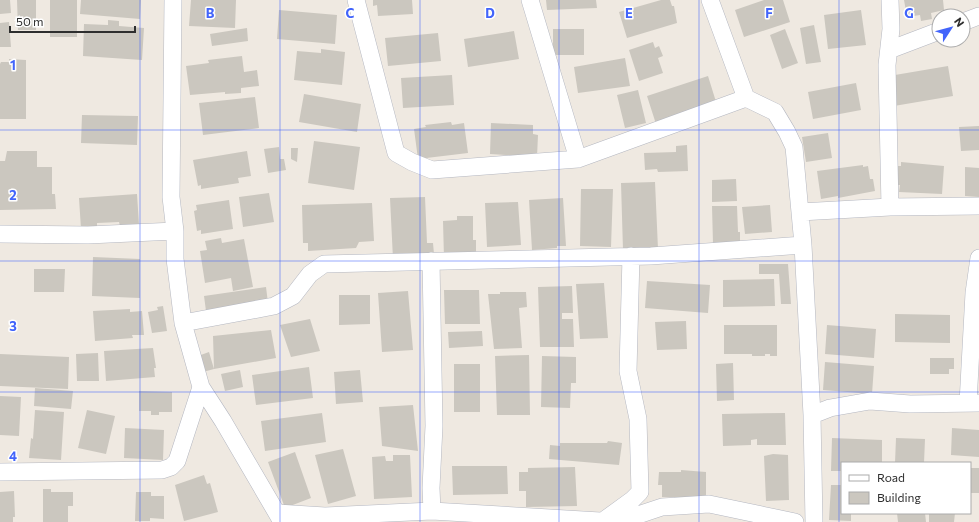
<svg xmlns="http://www.w3.org/2000/svg" width="979" height="522" font-family="Commissioner,sans-serif">
	<style>
		.building { fill: #cbc7bf }
		.lines { fill: none; stroke-linecap: round; stroke-linejoin: round }
		.minor-casing { stroke: #b4b7c1; stroke-width: 18 }
		.minor { stroke: #fff; stroke-width: 17 }
		.grid { fill: none; stroke: #4264fb; stroke-width: 1; stroke-opacity: 0.55 }
		.grid-label { font-size: 13px; text-anchor: middle; font-weight: bold; fill: #4264fb; stroke: #fff; stroke-width: 3; stroke-linejoin: round; paint-order: stroke }
	</style>
	<rect width="100%" height="100%" fill="#efe9e1"/>
	<path class="building" d="M0,0h10l1,13 -11,1z
		M17,0h19v30h-18z
		M50,0h27v37h-27z
		M81,0h60l-1,19 -60,-5z
		M191,0h45l-1,28 -46,-2z
		M373,0h39l1,14 -35,2 -1,-11 -4,1z
		M546,0h50l1,8 -50,2z
		M661,0h9l2,6h2l3,17 -50,15 -8,-26z
		M764,0h19l7,22 -46,15 -9,-27z
		M904,0h39l1,10 -13,3 1,6 -11,2 -1,-6 -13,2z
		M279,10l58,5 -2,29 -58,-5z
		M861,10l5,35 -38,4 -4,-34z
		M108,20l11,1v5l25,2 -2,32 -59,-4 1,-32 24,1z
		M9,22l2,25h-11v-24z
		M814,25l7,37 -15,2 -6,-36z
		M247,28l1,13 -36,5 -2,-12z
		M553,29h31v26h-31z
		M785,29l13,34 -16,6 -12,-34z
		M514,31l5,28 -51,8 -4,-28z
		M438,33l3,28 -53,5 -3,-28z
		M653,42l2,6 4,-2 4,10 -5,2 5,15 -24,8 -10,-31z
		M321,49l24,3 -3,33 -48,-5 3,-29 24,2z
		M242,56l2,16 13,-2 2,16 -18,2v5l-16,1v-2l-35,3 -4,-29 23,-3 -1,-3z
		M625,58l5,28 -52,7 -4,-26z
		M9,59l17,1v59h-26v-55l1,-2h8z
		M948,66l5,30 -59,10 -5,-30z
		M452,75l2,30 -51,3 -2,-30z
		M708,76l9,29 -61,19 -9,-28z
		M856,83l5,27 -48,9 -5,-27z
		M638,90l8,33 -21,5 -8,-33z
		M304,94l57,10 -4,28 -58,-10z
		M255,97l4,31 -56,7 -4,-32z
		M82,115l56,1 -1,29 -56,-2z
		M451,122l1,3 12,-2 4,30 -50,6 -4,-30 12,-2 -1,-2z
		M491,123l42,2v9l5,1 -1,22 -47,-3z
		M979,126v24l-18,1 -2,-24z
		M828,133l4,25 -26,4 -4,-25z
		M314,141l46,6 -6,43 -46,-7z
		M687,145l1,26 -30,1 -1,-3 -12,1 -1,-17 32,-1v-6z
		M279,147l1,12h4l2,11 -18,3 -4,-24z
		M291,148h7l-1,14 -6,-3z
		M7,151h30v16h15v27h3l1,15 -56,1v-49h5z
		M247,151l4,25 -13,2 1,5 -38,6v-4l-3,1 -5,-26z
		M901,162l43,4 -2,28 -43,-2 1,-7h-6l1,-19h6z
		M863,165v2l5,-1 2,13h3l2,12 -37,7v-2l-17,3 -4,-28z
		M965,167l14,1v29l-14,-1z
		M736,179l1,22 -25,1v-22z
		M655,182l3,67 -35,1 -2,-67z
		M581,189h32l-2,58 -31,-1z
		M269,193l5,29 -31,5 -4,-30z
		M137,194l2,31 -19,1 -1,-4 -22,1v5l-16,1 -2,-31z
		M425,197l2,46h6l1,11 -41,5 -3,-61z
		M563,198l3,48h-9v2l-25,2 -3,-50z
		M229,200l4,29 -32,5v-4l-4,1 -3,-20 3,-1 -1,-5z
		M518,202l3,43 -34,2 -2,-44z
		M372,203l2,38 -15,1 -3,6 -48,3v-8h-5l-1,-38z
		M770,205l2,27 -27,2 -3,-27z
		M712,206h25l1,26h2v12h-27z
		M457,216h16v24h3v18h-32l-1,-37 14,-1z
		M221,238l1,5 22,-4 9,48 -20,4 -2,-13 -26,5 -5,-32 7,-1 -2,-9z
		M93,257l47,2v39l-48,-2z
		M759,264h29l3,40h-10l-2,-30h-20z
		M34,269h31l-1,23h-30z
		M774,279l1,27 -52,1v-27z
		M647,281l63,4 -2,28 -63,-5z
		M604,283l4,55 -28,1 -4,-55z
		M572,286l1,27h-11v6h11l1,28h-34l-2,-60z
		M266,287l2,16 -62,8 -2,-15z
		M444,290h35l1,34h-35z
		M408,291l5,59 -31,2 -4,-59z
		M500,292h26l1,15 -8,1 3,40 -28,1 -6,-55h12z
		M339,295h31v29l-31,1z
		M163,306l4,25 -15,2 -4,-21 10,-2 -1,-3z
		M130,309v3l12,-1 2,24h-12l1,3 -38,3 -2,-30z
		M895,314l55,1v28l-55,-1z
		M310,319l10,32 -29,6 -11,-32z
		M686,321l1,28 -30,1 -2,-28z
		M724,325h53v31h-7v-2h-5v2h-13v-2h-28z
		M827,325l49,4 -2,29 -49,-4z
		M271,330l5,28 -62,11 -1,-33z
		M482,331l1,15 -34,2 -1,-16z
		M153,348l3,20h-2l1,9 -49,4 -2,-30z
		M209,352l5,17 -11,3 -5,-16z
		M98,353l1,28h-22l-1,-27z
		M0,354l69,3 -1,32 -68,-3z
		M529,355l1,60h-33l-2,-59z
		M542,356l34,1v26h-5l-1,25 -29,-1z
		M930,358h24v11h-5v5h-19z
		M825,362l49,4 -2,28 -49,-4z
		M733,363l1,37 -17,1 -1,-37z
		M454,364h26v48h-26z
		M309,367l4,31 -57,7 -4,-30z
		M240,370l3,17 -18,4 -4,-17z
		M360,370l3,32 -27,2 -2,-32z
		M35,388l38,3 -2,18 -37,-3z
		M139,391l33,1v20h-13v3h-8v-4h-12z
		M0,396l21,1 -2,39 -19,-1z
		M413,405l5,46 -36,-5 -3,-39z
		M35,410l29,2 -3,48 -32,-2 2,-20 2,1z
		M87,410l28,6 -9,38 -28,-6z
		M322,413l4,29 -61,9 -4,-30z
		M785,413l1,32h-29v-6l-6,1v5l-28,1 -1,-32z
		M125,428l39,2 -1,30 -39,-2z
		M952,428l27,2v27l-28,-2z
		M832,438l50,2v23h-40v8h-11z
		M896,438l29,1 -1,24h-29z
		M608,441l14,2 -3,22 -70,-6 1,-14 10,1v-3h47z
		M343,449l13,47 -28,8 -13,-49z
		M295,452l16,46 -26,10 -17,-46z
		M773,454l15,1 1,45 -23,1 -2,-45z
		M393,455h17l2,42 -38,2 -2,-42 13,-1 1,5h7z
		M452,466h55l1,28 -55,1z
		M575,467l2,39 -51,1v-16h-7v-19h9v-4z
		M970,468h9v25h-9z
		M681,470l25,2v32h-32v-7h-12v-12h-4l1,-13h22z
		M204,475l3,9 3,-1 8,29 -34,9 -9,-36z
		M831,485h11v28h9v8l-22,-1z
		M43,489h8v3h22v14h-5v16h-25z
		M14,491l1,26h-2v5h-13v-30z
		M136,492h15v4h13v23l-14,-1v3h-15z
		M897,513h28l1,9h-28z
		M929,513h26l-1,9h-25z"/>
	<g class="lines">
		<defs>
			<path id="minor" d="M173,0l-2,197 4,34v28l8,64 18,64 22,34 59,101
				M356,0l40,153 16,9 20,8 146,-11 168,-61
				M530,0l48,159
				M710,0l36,98 29,14 12,20 7,15 9,98 9,170 2,107
				M963,22l16,-6
				M889,50l50,-19
				M890,207l-3,-142 4,-36 -1,-29
				M800,212l90,-5 89,-1
				M0,234l88,1 87,-4
				M431,261l3,165 -3,62 1,23
				M183,323l91,-17 19,-10 17,-22 14,-10 327,-8 152,-11
				M968,403l6,-110 5,-35
				M812,415l18,-7 40,-7 40,3 69,-1
				M0,472l162,-2 9,-3 6,-6 24,-74
				M277,513l48,3 107,-5 185,11 45,-15 47,-3 86,18
				M603,521l29,-21 8,-8 -2,-73 -10,-48 3,-115"/>
		</defs>
		<use href="#minor" class="minor-casing"/>
		<use href="#minor" class="minor"/>
	</g>
	<path class="grid" d="M140,0v522M280,0v522M420,0v522M559,0v522M699,0v522M839,0v522M0,130h979M0,261h979M0,392h979"/>
	<g class="grid-label">
		<text x="210" y="18">B</text>
		<text x="350" y="18">C</text>
		<text x="490" y="18">D</text>
		<text x="629" y="18">E</text>
		<text x="769" y="18">F</text>
		<text x="909" y="18">G</text>
		<text x="13" y="70">1</text>
		<text x="13" y="200">2</text>
		<text x="13" y="331">3</text>
		<text x="13" y="461">4</text>
	</g>
	<rect x="841" y="462" width="130" height="52" fill="#ffffff" stroke="#ababab"/>
	<rect x="849" y="475" width="20" height="6" fill="#ffffff" stroke="#ababab"/>
	<text x="877" y="482" font-size="12" fill="#2e2e2e">Road</text>
	<rect x="849" y="492" width="20" height="12" fill="#cbc7bf" stroke="#ababab"/>
	<text x="877" y="502" font-size="12" fill="#2e2e2e">Building</text>
	<g transform="translate(951 28) rotate(54)"><circle r="19" fill="#ffffff" stroke="#ababab"/>
	<path d="M0-3L7 15L0 10L-7 15Z" fill="#4264fb"/>
	<text y="-6" font-size="11" font-weight="bold" text-anchor="middle" fill="#2e2e2e">N</text>
	</g>
	<path d="M10 26v6h125v-6" fill="none" stroke="#2e2e2e" stroke-width="2"/>
	<text x="16" y="26" font-size="12" fill="#2e2e2e" stroke="#ffffff" stroke-width="3" paint-order="stroke">50 m</text>
</svg>
